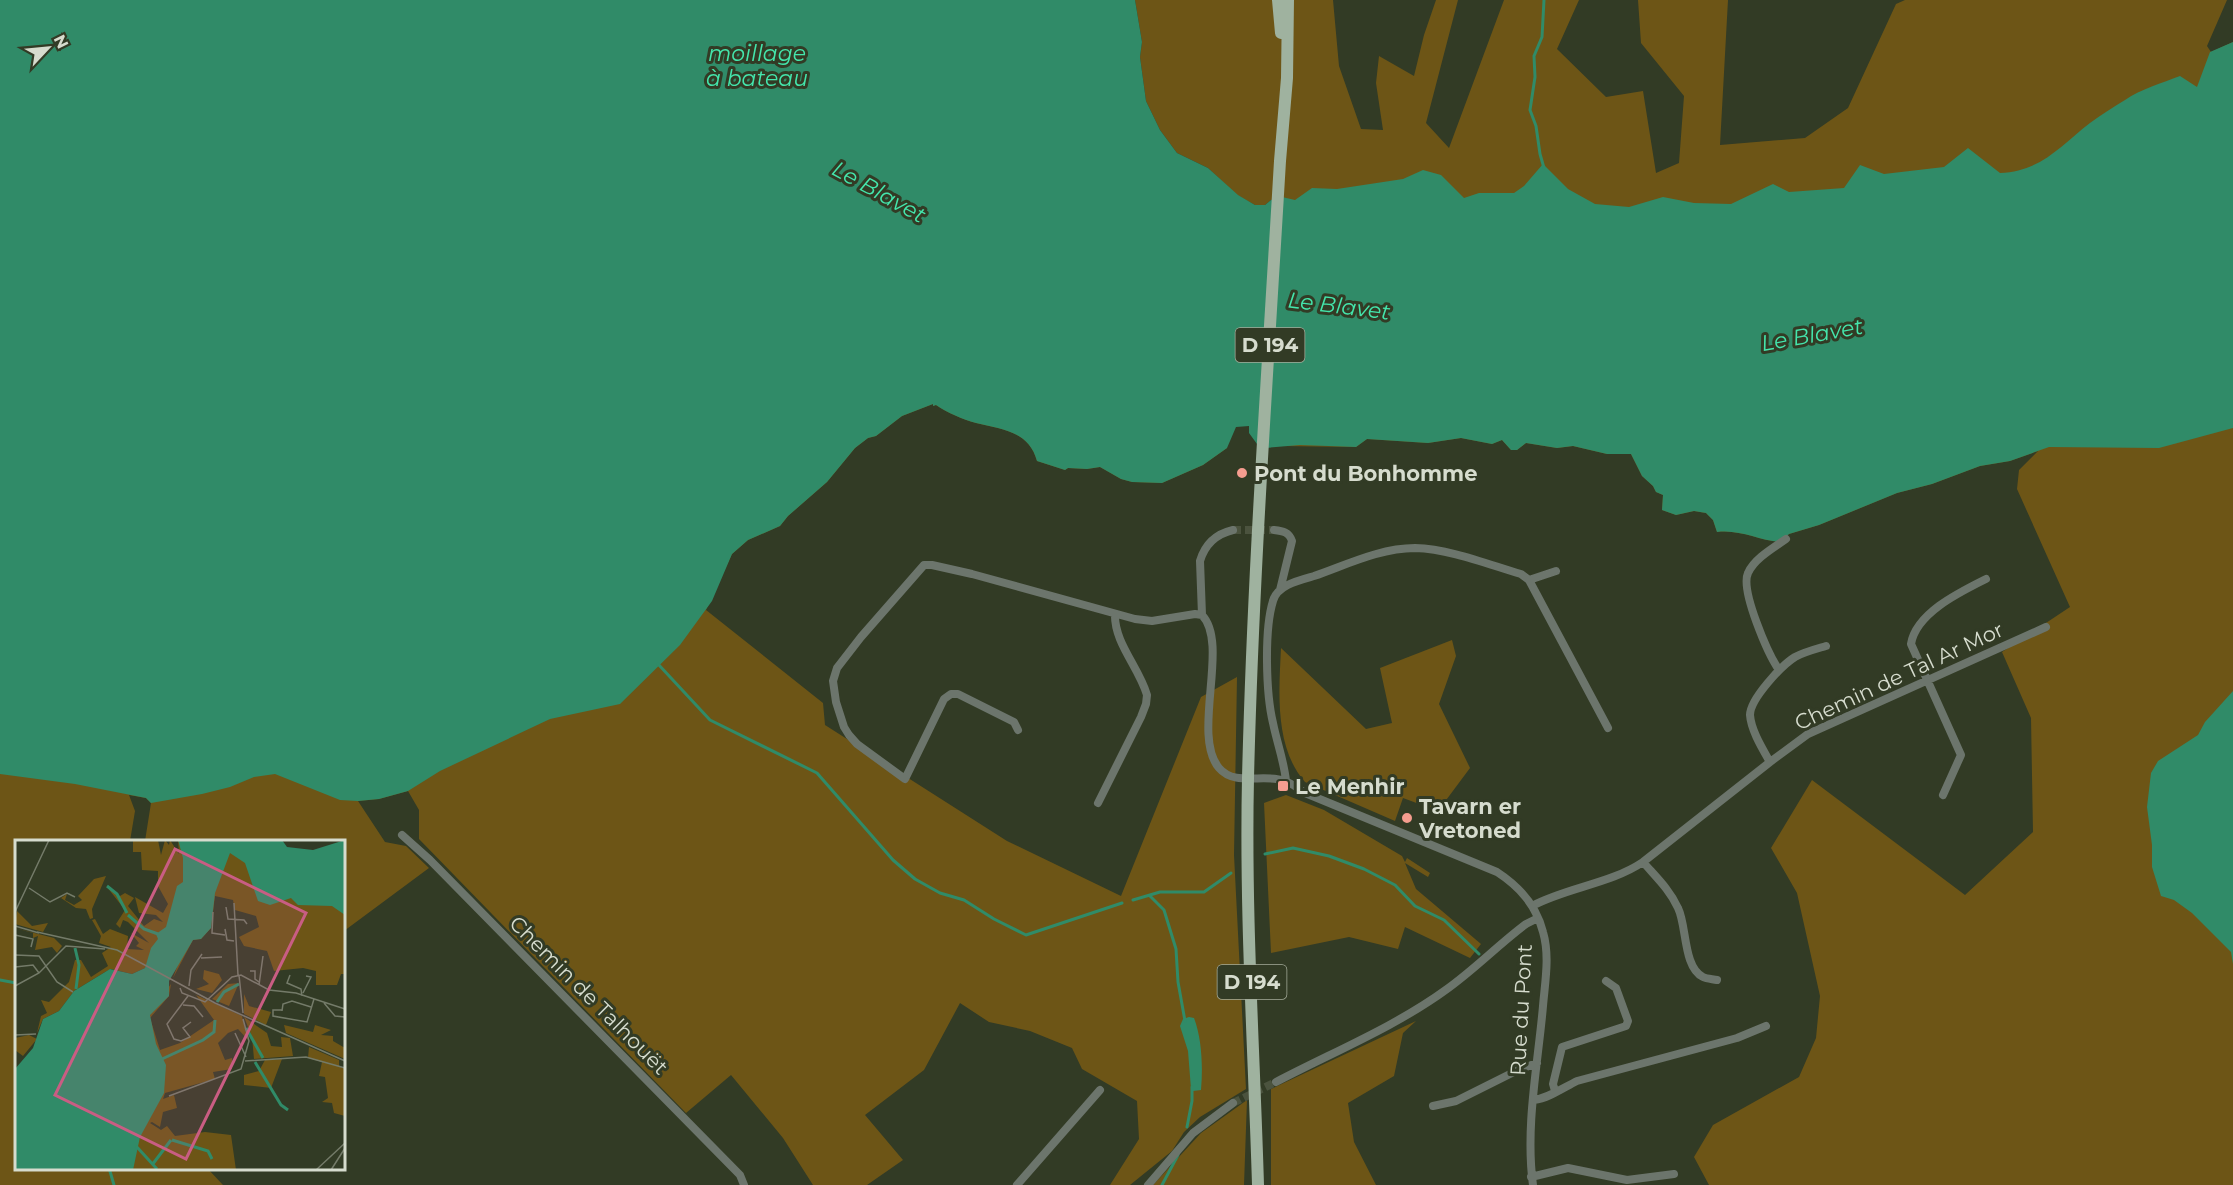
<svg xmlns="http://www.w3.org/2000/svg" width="2233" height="1185" font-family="Montserrat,sans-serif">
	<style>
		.green { fill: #6d5516 }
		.water { fill: #308b68 }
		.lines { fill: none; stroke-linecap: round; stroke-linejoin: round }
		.stream { stroke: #308b68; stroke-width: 3 }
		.street-tunnel { stroke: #4b533e; stroke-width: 8; stroke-dasharray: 8 4; stroke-linecap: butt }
		.street { stroke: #6c756c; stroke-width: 8 }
		.primary { stroke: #9fb29f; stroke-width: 12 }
		.poi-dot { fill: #f59d8f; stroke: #323b25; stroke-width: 2 }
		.labels { text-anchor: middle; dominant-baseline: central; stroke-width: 6; stroke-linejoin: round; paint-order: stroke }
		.shield { fill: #323b25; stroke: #a5ac9b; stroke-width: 1.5 }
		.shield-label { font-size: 20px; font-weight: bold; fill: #d6dcce }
		.poi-label { font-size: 21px; font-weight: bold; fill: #d6dcce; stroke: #323b25; text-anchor: start }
		.street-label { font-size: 21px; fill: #d6dcce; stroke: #323b25 }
		.water-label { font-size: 22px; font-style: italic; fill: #44e6ac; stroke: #323b25 }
		.inset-river { fill: none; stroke: #308b68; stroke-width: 3 }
		.inset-road { fill: none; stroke: #747b69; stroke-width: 1.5 }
		.view { fill: #c95d83; fill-opacity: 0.15; stroke: #c95d83; stroke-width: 3 }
		.inset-edge { fill: none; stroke: #d6dcce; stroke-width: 3 }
	</style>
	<rect width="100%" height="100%" fill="#323b25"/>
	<path class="green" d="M1135,0h198l6,66 22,63 22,1 -7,-47 3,-27 35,20 10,-41 12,-35h22l-32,123 23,25 55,-148h75l-22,49 49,48 37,-6 13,82 23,-10 5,-67 -43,-53 -3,-43h90l-8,145 85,-7 43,-30 48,-104 9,-4h322l-20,46 4,6 22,-10v98l-335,103 -627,-43 -6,5h-10l-18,-10 -29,-27 -31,-15 -17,-23 -14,-29 -6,-44 2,-15z
		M0,93l1227,355 -24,17 -41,18 -30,-1 -11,-3 -21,-12 -13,2 -19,-1 -3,2 -28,-9c-8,-30 -36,-32 -61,-38 -14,-4 -28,-10 -40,-18l-3,1v-2l-31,12 -26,20 -8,2 -13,10 -28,34 -39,34 -8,10 -32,14 -16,14 -26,56 117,93 2,22 182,116 114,55 80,-199 36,-20 -3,178 12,234 -46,28 -16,15 -12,19 -42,34h-20l29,-46 -2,-38 -55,-32 -10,-21 -42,-17 -41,-9 -29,-19 -36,67 -59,45 38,45 -36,25h-54l-30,-47 -52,-63 -45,38 -267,-274v-29l-11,-19 -29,8 -21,2 27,41 21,4 23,22 -85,63v-89l-199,-1 6,-38 -5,-5 -17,-3 6,16 -5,30 -114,1v326l192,1 15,16h-223z
		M2233,317v868h-524l-15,-28 19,-32 86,-48 17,-39 4,-42 -23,-103 -26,-45 41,-68 153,115 68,-63 -2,-114 -29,-66 68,-45 -53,-118 2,-19 19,-19 -28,10 -30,5 -48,18 -35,9 -78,32 -30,9 -9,8c-22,-2 -41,-13 -63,-10l-4,-12 -7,-7 -12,-2 -18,4 -14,-5 1,-15 -7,-3 -3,-6 -11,-10 -11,-22h-24l-34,-8 -16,2 -31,-5 -9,7h-6l-9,-10 -10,4 -31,-6 -33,5 -61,-4 -11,8 -75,-1z
		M1452,640l4,16 -17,48 31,64 -32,43 -35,-13 -8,23 -90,-39c-31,-35 -26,-91 -24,-134l85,81 26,-6 -12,-55z
		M1286,795l38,15 78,46 3,6 2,-4 23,15 -2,4 -23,-14 11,26 65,55 -11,14 -65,-31 -7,22 -49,-12 -78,16 -7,-150z
		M1416,1021l-13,12 -9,43 -46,27 6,39 22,43h-105v-96z
		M1247,1100l-3,85h-91l48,-52z"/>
	<path class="water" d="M0,0h1135l7,42 -2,15 6,44 14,29 17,23 31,15 30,27 17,10h10l6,-5 11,-3 13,3 17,-12 25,1 66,-10 20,-9 18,5 23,23 15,-5h35l10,-7 19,-22 25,25 27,15 34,3 34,-10 31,6 37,1 42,-20 16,8 55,-4 16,-23 24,9 60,-7 24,-19 32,25c42,-2 60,-27 90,-50 11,-8 23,-16 35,-23 16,-11 37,-17 55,-24l17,11 13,-35 23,-10v386l-74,20 -110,-1 -39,14 -30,5 -48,18 -35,9 -78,32 -30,9 -9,8c-22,-2 -41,-13 -63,-10l-4,-12 -7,-7 -12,-2 -18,4 -14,-5 1,-15 -7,-3 -3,-6 -11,-10 -11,-22h-24l-34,-8 -16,2 -31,-5 -9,7h-6l-9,-10 -10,4 -31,-6 -33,5 -61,-4 -11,8 -56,-2 -35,3 -8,-4 -8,-11v-7l-13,1 -9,21 -24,17 -41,18 -30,-1 -11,-3 -21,-12 -13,2 -19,-1 -3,2 -28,-9c-8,-30 -36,-32 -61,-38 -14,-4 -28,-10 -40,-18l-3,1v-2l-31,12 -26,20 -8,2 -13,10 -28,34 -39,34 -8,10 -32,14 -16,14 -20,47 -32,44 -60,59 -70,15 -110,52 -32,20 -29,8 -21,2 -18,-1 -65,-26 -21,3 -24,10 -28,7 -51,9 -5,-5 -71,-14 -75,-10z
		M2233,691v273l-2,-12 -39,-39 -18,-13 -13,-4 -9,-29v-22l-5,-38 4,-34 7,-12 40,-26 7,-13z
		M1189,1017l5,1c8,21 9,49 7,72l-8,1 -2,-2 -3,-38 -8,-25 3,-7z"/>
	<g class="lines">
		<path class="stream" d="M1544,0l-2,37 -8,19 1,21 -5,33 6,16 4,28 4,14
			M658,664l52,56 107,53 76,87 22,19 25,14 24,7 30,19 32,16 96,-32
			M1265,854l28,-6 36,8 35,13 31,16 20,21 29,14 35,34
			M1150,896l14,14 12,39 2,33 7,39
			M1133,900l27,-8h44l27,-19
			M0,980l16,3
			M1187,1127l5,-26v-14
			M109,1168l5,17
			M1162,1185l16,-30"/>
		<path class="street-tunnel" d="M1233,530h41
			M1233,1103l43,-21"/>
		<path class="street" d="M1233,530c-17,4 -28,14 -33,31l2,54c28,29 -11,120 17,153 16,19 45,5 66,13 7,2 13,8 20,12l192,79c23,15 39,33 46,60 7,24 2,50 0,74 -5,58 -18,120 -10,179
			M1274,530c9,1 15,2 18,11l-12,49
			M1529,580l79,148
			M1529,580l27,-9
			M1779,670c-11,-16 -39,-80 -31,-97 6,-14 25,-25 38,-34
			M1018,730l-4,-8 -56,-28h-7l-7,5 -39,80 -48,-35 -8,-9 -5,-8 -8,-25 -3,-21 4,-13 24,-31 63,-72h8l40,9 163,45 17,2 43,-7 7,1
			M1770,762c-8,-14 -19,-32 -20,-47 0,-16 32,-50 45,-58 9,-5 21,-8 31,-11
			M1286,781c-2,-20 -9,-38 -13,-58 -7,-29 -9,-93 0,-122 4,-16 27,-21 41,-25 32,-11 66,-28 101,-28 35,1 72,16 106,26l8,6
			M1943,795l18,-40 -50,-111c5,-31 49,-52 75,-65
			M1098,803l43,-86 5,-13 1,-9c-8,-28 -33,-52 -32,-81
			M402,835l28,25 310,315 4,10
			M1643,862c13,15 27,28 35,46 9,18 5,59 25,69 4,2 10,2 14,3
			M1532,906c36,-19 78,-22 111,-44l127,-100 38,-28 238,-107
			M1276,1082c57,-30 119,-55 171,-93 28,-20 51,-44 79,-65l12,-6
			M1555,1091l-2,-7 9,-37 64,-21 2,-5 -12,-33 -10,-7
			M1534,1100c15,-2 29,-12 43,-19l160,-43 29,-12
			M1433,1106l23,-5 62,-31 19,-7
			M1531,1177l37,-9 59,12 47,-6
			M1017,1185l83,-95
			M1148,1185l45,-52 40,-30"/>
		<path class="primary" d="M1278,0l3,33
			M1258,1185c-4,-135 -13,-271 -10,-407 5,-206 20,-412 32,-617l7,-83 1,-78"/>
	</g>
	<g class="poi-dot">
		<circle cx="1242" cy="473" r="6"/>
		<rect x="1277" y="780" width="12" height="12" rx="3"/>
		<circle cx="1407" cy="818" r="6"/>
	</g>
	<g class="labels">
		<g class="shield">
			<rect x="1235.5" y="328" width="69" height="34" rx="4.5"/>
			<rect x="1217.5" y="965" width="69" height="34" rx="4.5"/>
		</g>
		<g class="shield-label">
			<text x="1270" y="345">D 194</text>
			<text x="1252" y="982">D 194</text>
		</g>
		<g class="poi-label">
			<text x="1254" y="473">Pont du Bonhomme</text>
			<text x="1295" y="786">Le Menhir</text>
			<text x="1419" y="806">Tavarn er<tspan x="1419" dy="24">Vretoned</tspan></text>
		</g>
		<g class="street-label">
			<text transform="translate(1899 676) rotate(-25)">Chemin de Tal Ar Mor</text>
			<text transform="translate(589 995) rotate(45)">Chemin de Talhouët</text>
			<text transform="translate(1521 1010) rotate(-87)">Rue du Pont</text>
		</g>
		<g class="water-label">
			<text x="757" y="53">moillage<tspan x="757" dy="25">à bateau</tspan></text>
			<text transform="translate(879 192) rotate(29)">Le Blavet</text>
			<text transform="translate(1339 306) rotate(7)">Le Blavet</text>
			<text transform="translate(1812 335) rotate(-10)">Le Blavet</text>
		</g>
	</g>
	<g transform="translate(15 840)">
		<rect width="330" height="330" fill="#323b25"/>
		<path d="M118,0h25l3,15 4,-15 4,5 1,-5 9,14 -1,-14h23l-17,59 -39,69 -13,6 -21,-5 -6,3 -31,19 -15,20 -16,8 -6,14 4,-17 6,-3 -6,-13 8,2 20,-20 6,-22h6l10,17 17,-11 -6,-13 9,-6 -12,-4 2,-7 -9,-16 3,-1 8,15 7,-5 18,7 -1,13 17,1 -8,-4 3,-3 -8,-10 18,10 -21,-21 -5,-2 -3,8 -4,-4 9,-14 -18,-23 13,9 5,-3 9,5 -6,8 16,20 10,-7 9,3 -7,-7 -17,-2 -4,-16 28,16 5,-9 -10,-18v-15l-16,-1 -1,-18h-8zM207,3l82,62 41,-10v79h-4l-4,11h-21v-14l-13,-3 -29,3 -7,-20 -23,-5 -5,-9 20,-10 -3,-11 -21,-6 -2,-10 -18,-4 -4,32 -10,11 -8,1 -20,38zM91,36l-14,33 1,9 -3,1 -4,-10 -10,-1 -15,-10 6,-4 -2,6 9,5 8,-5 -4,-4 16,-17zM2,71l15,15 16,-3 -5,9 -28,-8zM0,88l39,10 8,8 -5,7 -5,-6 -17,3 3,-14 -5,2v-5zM189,130l15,4 3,6 -10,13 -16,-4 13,-5 -6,-5zM224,143l-10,23 -17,-7 16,-15zM156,144l-2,12 -19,22 10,32 20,-7 34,-23 -18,-25 46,21 6,24 -10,-11 -10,4 -10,10 7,17 7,-2v11l-19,3 2,7 -50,14 -2,6 11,-4 3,13 -14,4 -3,15 -8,-5 -2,1 11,7 6,-4 8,10 30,-4 26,3 5,35h-203zM229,154l5,12 22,6 -5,13 -22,-11zM229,177l23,16 4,13 11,1 -1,-10 9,1 3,18 -39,3 -2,-22zM269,185l29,7 2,-7 16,5 -10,5 12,1v5l12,7v11l-59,-26zM14,195l8,4 -14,17 -8,-6v-12zM294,207l30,13v6l6,2v48l-11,-3 -2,-10 -10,-1 6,-4 -3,-21 -6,-1 3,-14 -14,-4zM267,219l-11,29 -27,-3v-10l15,-4 6,-11z" fill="#6d5516"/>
		<path d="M163,0h104l5,7 26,3 32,-10v75l-13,-9 -34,-1 -7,-7 -21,7 -12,-4 -13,-38 -15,-10 -15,40 -4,35 -10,11 -8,1 -24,41v15l-19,19 6,29 10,21 -2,28 -24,44 -7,33h-118v-101l18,-21 10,-29 16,-8 15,-20 36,-22 22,5 13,-6 6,-20 7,-9 -2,-5 10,-7 11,-41 6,-4v-24z" fill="#308b68"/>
		<path class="inset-river" d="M92,46l10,8 10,19M113,75l16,14 14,5M60,108l4,17 -3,24M202,162l7,-10 15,-8M231,188l17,30M147,219l41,-19 11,-8 1,-12M240,222l26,43 7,5M157,300l36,11 4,8M121,306l21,23M137,325l19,-25"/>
		<path class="inset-road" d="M14,48l21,14 17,-9 8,4M219,63l4,72M211,67l2,12 16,1 3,4M0,72l34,-72M198,72l-1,21 13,2M0,86l24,7M210,89l2,11 7,1M22,92l80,18 98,53 130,58M0,95l18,4 -2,8M0,115l24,1 18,26 16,10M186,118l21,-1M0,127l18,-2 6,8M235,131h5v8l4,3M224,135l4,38M275,135l-3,8 14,6 1,7M244,145l4,-29M0,146l24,-13 27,-27 39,3M174,146l2,-16 11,-16M165,148l2,5 23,9 27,-25 9,-2 28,15 27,3 49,16M288,153l8,-16 -5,-1M173,156l-21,28 7,15 7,2 9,-4 -7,-9 8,-6M309,163l11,13 10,1M168,165l11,1 9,11M267,170h-9v6l34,6 7,-23M267,171l1,-7 9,-3 19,6M220,193l11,24M0,195l21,-1M230,221l61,-4 39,11M154,256l72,-27 8,-28 -6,-22M301,330l29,-27M316,330l14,-22"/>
		<path class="view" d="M160,9l131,64 -120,246 -131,-64z"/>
		<rect width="330" height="330" class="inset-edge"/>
	</g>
	<g transform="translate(48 48) rotate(64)" stroke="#323b25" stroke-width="4.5" paint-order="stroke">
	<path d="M0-4.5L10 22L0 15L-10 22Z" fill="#d6dcce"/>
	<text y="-9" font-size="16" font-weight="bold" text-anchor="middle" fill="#d6dcce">N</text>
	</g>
</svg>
